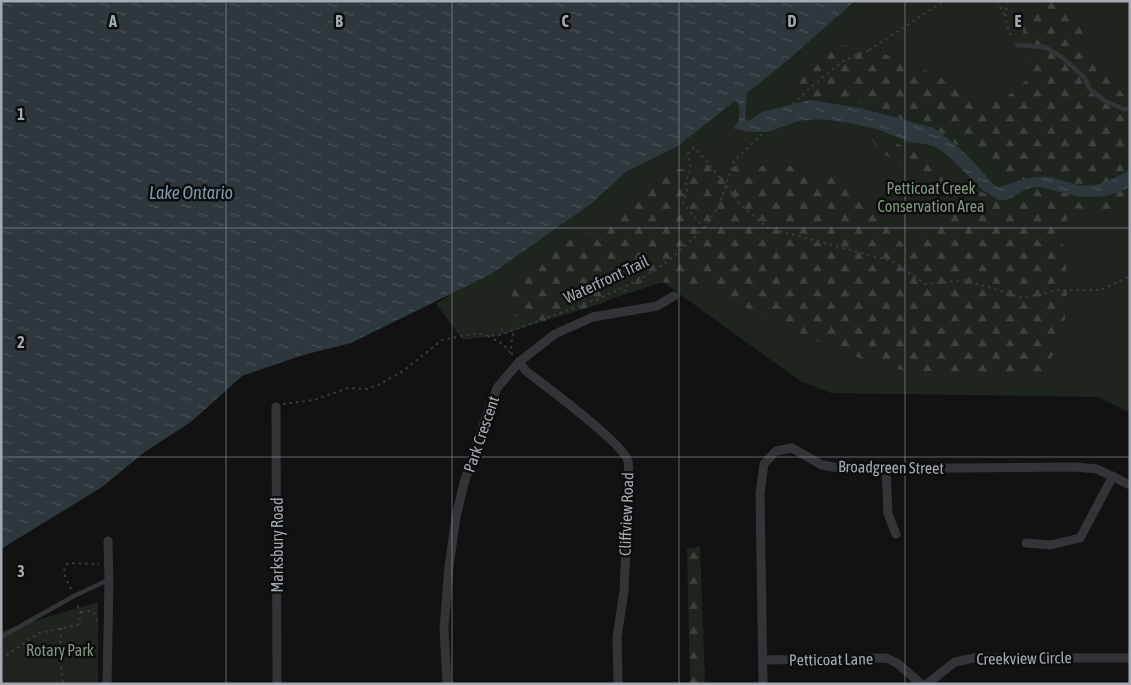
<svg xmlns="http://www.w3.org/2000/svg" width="1131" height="685" font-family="'Asap Condensed',sans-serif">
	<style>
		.green { fill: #1e251f }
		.forest { fill: url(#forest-firs) }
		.water { fill: url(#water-ripples) }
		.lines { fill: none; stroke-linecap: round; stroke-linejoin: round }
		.path { stroke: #393b3e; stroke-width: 2; stroke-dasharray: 2.5 4; stroke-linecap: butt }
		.service { stroke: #333438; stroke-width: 4.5 }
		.minor { stroke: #333438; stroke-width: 9 }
		.path-bridge { stroke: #393b3e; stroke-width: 2; stroke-dasharray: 2.5 4; stroke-linecap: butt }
		.grid { fill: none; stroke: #a4aab2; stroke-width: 1; stroke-opacity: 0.55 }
		.labels { text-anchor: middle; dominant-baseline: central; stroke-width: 5; stroke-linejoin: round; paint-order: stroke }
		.park-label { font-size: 16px; fill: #7e9b7d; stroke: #0d0d0e }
		.street-label { font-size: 16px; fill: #a4aab2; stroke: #0d0d0e }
		.water-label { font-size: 18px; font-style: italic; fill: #7e99aa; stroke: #0d0d0e }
		.grid-label { font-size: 16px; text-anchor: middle; font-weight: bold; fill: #a4aab2; stroke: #0d0d0e; stroke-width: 5; stroke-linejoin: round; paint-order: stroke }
	</style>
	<defs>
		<pattern id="forest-firs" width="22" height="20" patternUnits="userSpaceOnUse" patternTransform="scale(1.25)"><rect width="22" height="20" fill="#1e251f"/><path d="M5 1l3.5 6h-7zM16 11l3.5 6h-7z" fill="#3c423d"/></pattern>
		<pattern id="water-ripples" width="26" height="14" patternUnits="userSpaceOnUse" patternTransform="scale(1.25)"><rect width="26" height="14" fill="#2e373c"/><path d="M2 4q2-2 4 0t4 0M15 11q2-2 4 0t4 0" fill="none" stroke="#495156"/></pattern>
	</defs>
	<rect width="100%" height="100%" fill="#121213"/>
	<path class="green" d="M855,1h275v412l-32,-16 -267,-4 -31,-12 -137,-99 -149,49 -14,4 -37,5 -27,-36 156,-101 34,-31 52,-26 58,-47 50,-37z
		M98,602v82h-97v-53z"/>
	<path class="forest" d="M1042,1h21l15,16 14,45 33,34 5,-2v119l-58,-5 -11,25 7,47 -4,48 -19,45 -139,-2 -47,-13 -47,-19 -77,-37 -24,-16 -66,-5 -42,22 -59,18 -34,-6 -10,20 20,-68 48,-26 37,-16 62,-54 48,-7 40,4 21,-5 52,11 40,33 44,47 23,-31 -3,-34 -54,-40 -11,-17 12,2 79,41 15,13 31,14 18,-9 -11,-5 -41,-35 -30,-19 -89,-34 -31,-4 -13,3 -11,-17 12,-20 24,-17 33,2 56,21 60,30 27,-2 22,-19 -10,-65z
		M700,547l5,137h-15l-3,-136z"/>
	<path class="water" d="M1,1h854l-69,61 -39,31 -2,22 1,5 3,1 13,-9 48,-12 50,8 74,20 16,12 22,20 21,24 6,3c16,-4 31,-12 49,-10 10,1 20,6 30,8 20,3 35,-6 52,-15v16c-16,12 -43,13 -62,8 -12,-2 -21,-7 -33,-7 -16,1 -24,18 -38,12 -23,-12 -36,-35 -57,-49 -13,-9 -21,-5 -33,-9 -13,-5 -25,-11 -39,-14 -19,-4 -40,-9 -60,-7 -11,0 -19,5 -29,8 -15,6 -28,5 -44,1l-1,-1c7,-8 7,-20 2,-28l-58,46 -52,26 -34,31 -101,71 -140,69 -48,12 -61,21 -50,45 -50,33 -40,33 -101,62z"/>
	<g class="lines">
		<path class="path" d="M997,1l7,14
			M1007,1c-2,15 -2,25 6,38
			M869,50l75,-49
			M488,336l16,9 7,9
			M512,355l-1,-11 3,-13
			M283,404l31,-4 34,-12 19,1 11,-4 25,-14 39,-31 34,-7 12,3 12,-1 98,-36 43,-20 30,-20 33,-31 -21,-25 4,-11 -1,-11 5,-13 -3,-15 6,-5 11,11 34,44 29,25 124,33 33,23 40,-4 58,18 34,-8h44l29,-14
			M71,589c-4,-9 -11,-18 -3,-26l31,1
			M81,612l10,-1 4,3 3,9
			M61,628l-1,31 3,25
			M1,659l38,-26 39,-8 3,-10 -4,-12"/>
		<path class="service" d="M1017,45l28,2 18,11 22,20 4,10 16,13 19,8h6
			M1,637l73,-41 34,-16"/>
		<path class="minor" d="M519,362l7,9c18,14 97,72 102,90 1,4 0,10 1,15l-5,115 -7,46 1,47
			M276,407l1,277
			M886,469l2,45 8,20
			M1026,543l25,2 29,-7 33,-62
			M763,660l123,-2 11,5 24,21
			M107,684l2,-104 -1,-39
			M447,684l-3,-55 5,-62 7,-50 8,-34 20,-60 13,-35 22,-26 36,-28 38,-17 64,-11 17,-10
			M763,684l-3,-191 4,-29 12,-13 16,-3 30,17 23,4 230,-2 22,2 33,16
			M927,684l28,-22 19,-4h156"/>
		<path class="path-bridge" d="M704,228l15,-22 15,-45 76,-73 33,-27 26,-11"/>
	</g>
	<path class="grid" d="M226,1v683M452,1v683M679,1v683M905,1v683M1,228h1129M1,457h1129"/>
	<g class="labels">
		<g class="park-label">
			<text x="931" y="188">Petticoat Creek<tspan x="931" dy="18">Conservation Area</tspan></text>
			<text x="60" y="650">Rotary Park</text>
		</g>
		<g class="street-label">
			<text transform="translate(606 279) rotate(-25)">Waterfront Trail</text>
			<text transform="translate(481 434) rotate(-71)">Park Crescent</text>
			<text transform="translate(891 467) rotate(1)">Broadgreen Street</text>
			<text transform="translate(626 514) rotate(-88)">Cliffview Road</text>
			<text transform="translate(277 545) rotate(-90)">Marksbury Road</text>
			<text transform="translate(1024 658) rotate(-1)">Creekview Circle</text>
			<text transform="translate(831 659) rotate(-1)">Petticoat Lane</text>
		</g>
		<g class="water-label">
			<text x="191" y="192">Lake Ontario</text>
		</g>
	</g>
	<g class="grid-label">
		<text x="113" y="27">A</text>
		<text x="339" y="27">B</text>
		<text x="565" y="27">C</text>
		<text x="792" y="27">D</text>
		<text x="1018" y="27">E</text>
		<text x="21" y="120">1</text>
		<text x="21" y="348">2</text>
		<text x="21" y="577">3</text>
	</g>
	<rect width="1131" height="685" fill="none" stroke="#a4aab2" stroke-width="5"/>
</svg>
